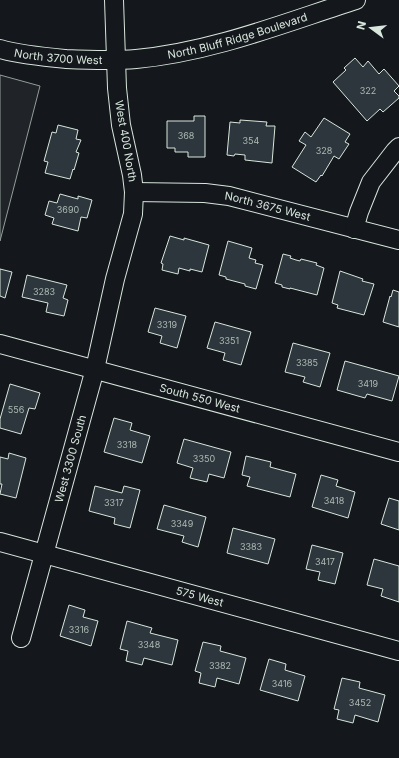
<svg xmlns="http://www.w3.org/2000/svg" width="399" height="758" font-family="Inter,sans-serif">
	<style>
		.green { fill: #202428; stroke: #939e99 }
		.building { fill: #2c363c; stroke: #d8e6dc }
		.lines { fill: none; stroke-linecap: round; stroke-linejoin: round }
		.minor-casing { stroke: #d8e6dc; stroke-width: 20 }
		.minor { stroke: #14181c; stroke-width: 18 }
		.labels { text-anchor: middle; dominant-baseline: central; stroke-width: 3; stroke-linejoin: round; paint-order: stroke }
		.number-label { font-size: 9px; fill: #adbab4 }
		.street-label { font-size: 11px; fill: #d8e6dc; stroke: #14181c }
	</style>
	<rect width="100%" height="100%" fill="#14181c"/>
	<path class="green" d="M0,75l40,11 -40,155z"/>
	<path class="building" d="M355,58l8,9 5,-6 11,13 5,-5 15,17 -5,5 5,5v2l-16,14 -3,-3 -13,12 -34,-39 13,-12 -2,-2z
		M194,116h11v41h-17v-5h-13v-4h-8v-27h27z
		M324,118l26,16 -5,8 4,2 -10,15 -5,-3 -12,20 -1,-1 -5,7 -24,-15 14,-22 -7,-4 6,-9 6,5z
		M240,120l27,2 -1,4h9l-3,37 -27,-3v-5l-10,-1 -1,2 -7,-1 3,-33 10,1z
		M58,125l20,5 -2,9 5,1 -5,12 3,1 -5,17 -1,-1 -3,10 -25,-6 3,-11 -4,-1 8,-29 4,1z
		M60,194l18,5v-3l14,4 -5,18 -6,-1 -3,14 -26,-7 2,-6 -9,-3 4,-14 8,2z
		M170,236l14,4v-2l25,7 -7,27 -12,-3v2l-11,-3 -1,6 -16,-4 1,-6 -2,-1z
		M228,241l24,7 -3,10 7,2 -1,3 8,2 -7,24 -11,-3v-2l-19,-5v-2l-7,-2z
		M283,254l8,2 -1,2 6,2 4,1 1,-2 16,4 -1,2 8,3 -7,27 -27,-7v1l-8,-2v-2l-7,-2z
		M0,269l12,3 -7,26 -5,-2z
		M340,271l23,8 -1,2 12,3 -10,31 -27,-7 1,-3 -6,-2z
		M27,275l40,10 -4,13 5,2 -4,16 -18,-4 2,-9 -26,-6z
		M393,290l6,2v35l-16,-5 7,-26 1,1z
		M155,308l31,8 -9,32 -17,-5 2,-7 -14,-4z
		M215,322l36,10 -10,33 -18,-5 2,-7 -18,-5z
		M293,343l37,10 -10,34 -17,-5 2,-5 -20,-5z
		M345,361l54,15 -7,25 -25,-7 -2,4 -28,-8z
		M10,384l30,9 -5,16 -6,-1 -8,26 -21,-6v-9z
		M114,418l18,5 -2,7 20,6 -8,27 -38,-11z
		M184,439l47,13 -7,26 -15,-4 -2,8 -17,-4 3,-10 -16,-5z
		M9,453l17,5 -10,40 -16,-4 2,-10h-2v-27l8,2z
		M246,456l25,6 -1,5 26,7 -6,23 -43,-11 3,-9 -8,-2z
		M321,475l17,5 -2,6 19,6 -7,26 -36,-11z
		M95,486l27,7 2,-7 16,4 -10,38 -16,-4 1,-6 -26,-7z
		M389,498l10,3v29l-18,-6z
		M164,505l42,12 -8,30 -16,-5 2,-6 -27,-7z
		M233,528l42,11 -7,25 -41,-11z
		M312,545l31,8 -8,31 -17,-4 2,-8 -14,-3z
		M374,559l25,7v36l-18,-6 2,-7 -16,-4z
		M69,605l16,5 -2,7 15,4 -7,25 -31,-10z
		M127,621l25,7 -2,5 28,7 -6,25 -28,-7 -2,7 -16,-4 2,-10 -8,-2z
		M203,642l18,4 -1,5 26,7 -7,26 -22,-6 -2,9 -16,-4 2,-10 -6,-2z
		M269,659l17,5 -1,6 20,6 -7,25 -38,-11z
		M342,678l18,4 -1,6 26,7 -7,27 -23,-7 -2,8 -16,-4 2,-9 -5,-1z"/>
	<g class="lines">
		<defs>
			<g id="minor">
				<path id="s1" d="M0,49c21,6 44,8 66,10 23,1 47,2 70,0 76,-7 148,-36 220,-59"/>
				<path id="s2" d="M134,192l71,1 24,3 170,44"/>
				<path d="M354,229l5,-17 12,-30 24,-31 4,-4"/>
				<path id="s3" d="M0,344l399,108"/>
				<path id="s4" d="M0,542l399,109"/>
				<path id="s5" d="M21,638l74,-269 20,-90 18,-65 1,-22 -2,-17 -11,-50 -4,-37 -3,-88"/>
			</g>
		</defs>
		<use href="#minor" class="minor-casing"/>
		<use href="#minor" class="minor"/>
	</g>
	<g class="labels">
		<g class="number-label">
			<text x="368" y="90">322</text>
			<text x="186" y="135">368</text>
			<text x="251" y="140">354</text>
			<text x="324" y="150">328</text>
			<text x="68" y="209">3690</text>
			<text x="44" y="291">3283</text>
			<text x="167" y="324">3319</text>
			<text x="229" y="340">3351</text>
			<text x="307" y="362">3385</text>
			<text x="368" y="383">3419</text>
			<text x="16" y="409">556</text>
			<text x="127" y="444">3318</text>
			<text x="204" y="458">3350</text>
			<text x="334" y="500">3418</text>
			<text x="114" y="502">3317</text>
			<text x="182" y="523">3349</text>
			<text x="251" y="546">3383</text>
			<text x="325" y="561">3417</text>
			<text x="79" y="629">3316</text>
			<text x="149" y="644">3348</text>
			<text x="220" y="665">3382</text>
			<text x="282" y="683">3416</text>
			<text x="360" y="702">3452</text>
		</g>
		<g class="street-label">
			<text stroke="none"><textPath href="#s1" startOffset="241">North Bluff Ridge Boulevard</textPath></text>
			<text stroke="none"><textPath href="#s1" startOffset="59">North 3700 West</textPath></text>
			<text transform="translate(126 141) rotate(80)">West 400 North</text>
			<text stroke="none"><textPath href="#s2" startOffset="135">North 3675 West</textPath></text>
			<text stroke="none"><textPath href="#s3" startOffset="207">South 550 West</textPath></text>
			<text stroke="none"><textPath href="#s5" startOffset="186">West 3300 South</textPath></text>
			<text stroke="none"><textPath href="#s4" startOffset="207">575 West</textPath></text>
		</g>
	</g>
	<g transform="translate(371 28) rotate(285)" stroke="#14181c" stroke-width="3" paint-order="stroke">
	<path d="M0-3L7 15L0 10L-7 15Z" fill="#d8e6dc"/>
	<text y="-6" font-size="11" font-weight="bold" text-anchor="middle" fill="#d8e6dc">N</text>
	</g>
</svg>
